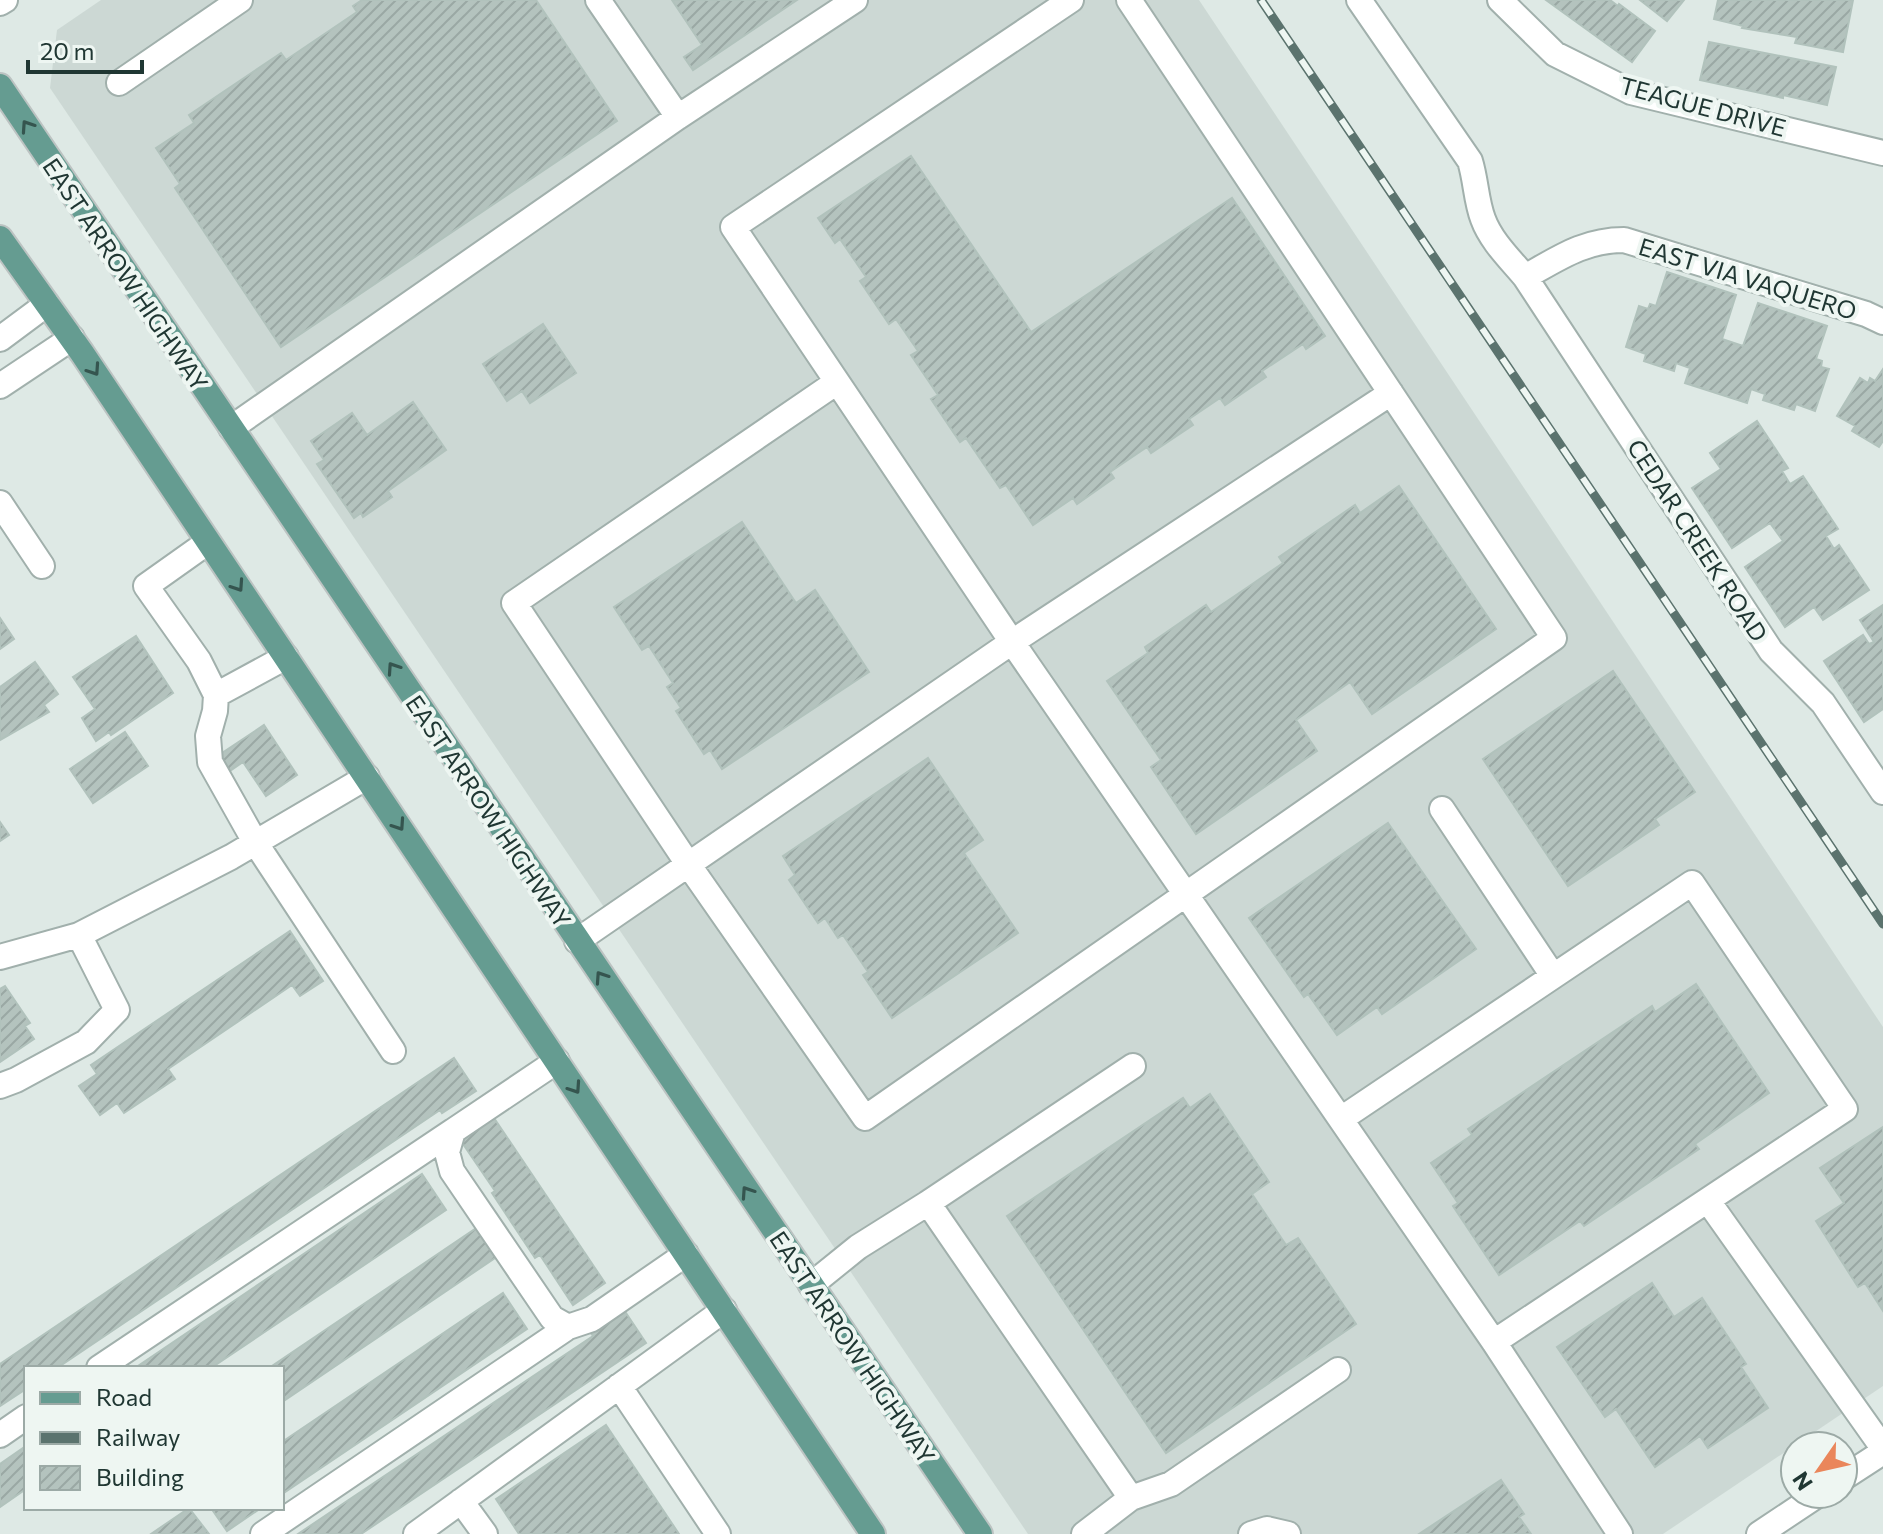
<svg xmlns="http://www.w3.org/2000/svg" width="1883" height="1534" font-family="Commissioner,sans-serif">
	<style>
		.built { fill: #ccd8d4 }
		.building { fill: url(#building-hatch); stroke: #b1c2bc; stroke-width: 2 }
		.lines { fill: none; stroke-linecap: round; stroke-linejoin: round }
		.minor-casing { stroke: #a1b0ac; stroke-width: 28 }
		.major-casing { stroke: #bcc3c2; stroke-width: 28 }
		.minor { stroke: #fff; stroke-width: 24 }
		.major { stroke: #659c91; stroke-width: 24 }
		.rail-casing { stroke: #5b736e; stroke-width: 9 }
		.rail { stroke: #eef6f2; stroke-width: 6; stroke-dasharray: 18; stroke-linecap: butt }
		.oneway { stroke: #35554f }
		.labels { text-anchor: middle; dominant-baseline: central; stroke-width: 8; stroke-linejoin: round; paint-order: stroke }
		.street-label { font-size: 24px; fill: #203733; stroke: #eef6f2 }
	</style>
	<defs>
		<pattern id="building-hatch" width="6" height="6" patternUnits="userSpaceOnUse" patternTransform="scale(2)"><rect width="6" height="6" fill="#b4c3be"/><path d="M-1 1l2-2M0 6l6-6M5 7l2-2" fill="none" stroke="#9aa8a4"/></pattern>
	</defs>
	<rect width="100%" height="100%" fill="#dee9e5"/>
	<path class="built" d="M101,0h1098l684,1027v359l-220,148h-635l-978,-1446 7,-58z"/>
	<path class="building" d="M362,0h174l81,121 -336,226 -106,-159 5,-4 -24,-36 38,-25 -5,-8 92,-62 5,7 71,-48 -4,-6z
		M672,0h125l-104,70 -9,-13 18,-12z
		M1546,0h64l8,6 1,-2 36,27 -23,31z
		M1640,0h44l-17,21z
		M1718,0h135l-10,52 -48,-9 2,-6 -55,-9 1,-2 -29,-7z
		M1709,42l127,25 -9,38 -44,-10v3l-83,-18z
		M911,156l120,176 201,-134 93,138 -19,13 -3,-5 -41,27 4,6 -41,28 -5,-7 -31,21 4,6 -42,28 -4,-6 -37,25 4,6 -37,26 -4,-6 -40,27 -27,-40 -6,3 -34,-50 -6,4 -29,-43 7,-4 -27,-40 7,-4 -22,-32 -7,5 -29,-43 6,-4 -26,-38 -5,4 -17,-25z
		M1667,272l69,23 -14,44 21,7 15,-43 69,23 -11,33 6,2 -1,6 8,2 -14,42 -19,-7 -2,6 -31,-10 2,-6 -14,-5 -4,14 -62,-20 5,-15 -14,-5 -2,8 -30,-10 2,-7 -20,-7 13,-41 9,3 2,-5 6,2z
		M543,324l33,49 -46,30 -8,-12 -15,10 -24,-37z
		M1883,369v72l-4,6 -27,-16 3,-5 -18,-10 23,-38 8,5 2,-5 5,3z
		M413,402l33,48 -58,41 4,6 -29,20 -2,-4 -7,5 -37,-54 7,-4 -13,-19 41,-28 15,22z
		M1757,421l31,47 -6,3 8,13 13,-8 35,53 -12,7 8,13 5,-4 30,45 -46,30 -9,-13 -29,20 -40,-60 38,-26 -13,-18 -38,25 -40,-60 29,-19 -11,-16z
		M1399,486l97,143 -124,85 -22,-32 -54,38 21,31 -121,83 -45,-67 10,-7 -54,-79 41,-28 -3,-6 61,-42 5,7 37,-25 35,-24 -4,-6 76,-52 5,8z
		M742,522l54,81 19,-13 54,82 -147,97 -12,-19 -6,4 -28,-43 5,-3 -14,-21 6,-4 -24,-37 -7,4 -28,-43z
		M1883,605v104l-19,13 -40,-61 39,-26 6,9 5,-2 -14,-22z
		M0,618l14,21 -14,10z
		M136,636l37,57 -62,42 -2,-3 -13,9 -14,-23 13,-9 -22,-32z
		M35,662l23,32 -14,11 5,7 -49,28v-53z
		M1613,671l82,121 -40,27 4,6 -91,61 -85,-127z
		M264,725l33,50 -31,21 -23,-34 -19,13 -11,-16z
		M125,732l23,34 -55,37 -23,-34z
		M928,758l55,82 -19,13 54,80 -126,85 -29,-43 5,-3 -25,-37 -5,3 -13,-20 -7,5 -29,-43 6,-5 -12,-19z
		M0,822l9,13 -9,6z
		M1388,823l88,126 -94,65 -5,-7 -40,28 -29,-41 -4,3 -55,-79z
		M290,931l33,50 -23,15 -8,-11 -124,84 7,10 -51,34 -7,-10 -17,12 -21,-29 18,-12 -6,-9z
		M1696,984l73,109 -74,51 4,5 -57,38 -58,39 -4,-5 -81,54 -46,-69 5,-3 -27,-40 41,-28 -4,-6 184,-123 3,6z
		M5,986l25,37 -5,3 9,13 -34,23v-73z
		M454,1058l22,33 -34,22 -2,-3 -383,258h-31v21l-26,17v-42z
		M1210,1094l59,88 -17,12 34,51 12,-7 58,86 -190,129 -159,-237 176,-118 7,10z
		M494,1118l111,165 -32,22 -33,-50 -5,3 -43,-65 3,-2 -34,-50z
		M1883,1127v184l-18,-28 -7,4 -42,-66 28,-18 -24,-35z
		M422,1174l24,36 -235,158h-76z
		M478,1227l20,29 -216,146v-34h-13z
		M1652,1283l22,34 28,-19 44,66 -5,3 27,41 -60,40 -8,-12 -45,31 -39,-58 -11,8 -48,-70z
		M503,1293l24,36 -245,165v-52z
		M624,1310l22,33 -285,191h-63l295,-198 -3,-4z
		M606,1425l73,109h-160l-23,-35z
		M26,1446v43l-26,18v-43z
		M1501,1480l23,34 -5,3 12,17h-112z
		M189,1508l20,26h-58z
		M211,1508h50l-34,23z"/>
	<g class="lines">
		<defs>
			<path id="minor" d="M598,0l80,117
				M1071,0l-338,227 279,415 482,700 126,192
				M1359,0l111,161c6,19 6,40 13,58 8,22 27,40 42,58l246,374 52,52 60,89
				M1500,0l55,54 76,38 252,61
				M0,3l5,-3
				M119,83l121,-83
				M1525,277c34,-19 59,-37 99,-37l242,74 17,8
				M0,339l47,-35
				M837,382l-323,221 174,261 177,254 689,-480 -425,-638
				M0,386l72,-48
				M231,428l447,-311 177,-117
				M0,503l42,63
				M208,542l-62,44 53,75 17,34 -1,16 -7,25 2,26 45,80 138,209
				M216,695l70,-38
				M1442,809l111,167
				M577,941l435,-299 379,-249
				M0,957l79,-22 152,-78 136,-80
				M557,1061l-104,70 -6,21 5,19 100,147 16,9 24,-8 94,-65
				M0,1086l16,-6 70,-38 31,-32 -38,-75
				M1341,1119l351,-236 153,226 -351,233
				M1708,1201l175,247
				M928,1203l205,-137
				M811,1285l47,-38 70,-44 203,295 -47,36
				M99,1368l354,-237
				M619,1386l99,148
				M0,1435l26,-18
				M1843,1478l40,-26
				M1131,1498l40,-14 167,-114
				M461,1501l24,33
				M263,1534l305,-207
				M416,1534l308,-224
				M1251,1534l16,-5 21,5
				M1759,1534l60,-40"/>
			<path id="major" d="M0,86l980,1448
				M0,238l82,115 791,1181"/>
		</defs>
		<use href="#minor" class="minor-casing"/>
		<use href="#major" class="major-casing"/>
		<use href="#minor" class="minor"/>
		<use href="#major" class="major"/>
		<defs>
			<path id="rail" d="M1261,0l622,924"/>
		</defs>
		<use href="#rail" class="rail-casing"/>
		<use href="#rail" class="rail"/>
	</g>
	<defs><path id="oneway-chevron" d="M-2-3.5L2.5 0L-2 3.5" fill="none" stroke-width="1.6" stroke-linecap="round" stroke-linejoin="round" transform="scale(2)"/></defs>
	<g class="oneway">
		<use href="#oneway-chevron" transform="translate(27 126) rotate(-124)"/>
		<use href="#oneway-chevron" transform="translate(94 370) rotate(56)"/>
		<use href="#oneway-chevron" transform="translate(238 586) rotate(56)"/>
		<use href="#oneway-chevron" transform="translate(393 668) rotate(-124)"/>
		<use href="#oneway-chevron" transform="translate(399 825) rotate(56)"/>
		<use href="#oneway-chevron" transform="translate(601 977) rotate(-124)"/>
		<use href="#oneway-chevron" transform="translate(575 1088) rotate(56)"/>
		<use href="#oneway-chevron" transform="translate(747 1192) rotate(-124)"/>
	</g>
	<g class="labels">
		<g class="street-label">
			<text transform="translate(1703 106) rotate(15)">TEAGUE DRIVE</text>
			<text transform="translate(126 274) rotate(56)">EAST ARROW HIGHWAY</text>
			<text transform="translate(1748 278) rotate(17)">EAST VIA VAQUERO</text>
			<text transform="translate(1698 540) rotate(57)">CEDAR CREEK ROAD</text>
			<text transform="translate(489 811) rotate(56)">EAST ARROW HIGHWAY</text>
			<text transform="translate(853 1347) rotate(56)">EAST ARROW HIGHWAY</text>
		</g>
	</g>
	<rect x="24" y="1366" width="260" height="144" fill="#eef6f2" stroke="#9caaa6" stroke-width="2"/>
	<rect x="40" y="1392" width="40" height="12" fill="#659c91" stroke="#9caaa6" stroke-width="2"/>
	<text x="96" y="1406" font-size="24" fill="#203733">Road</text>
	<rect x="40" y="1432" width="40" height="12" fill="#5b736e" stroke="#9caaa6" stroke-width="2"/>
	<text x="96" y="1446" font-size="24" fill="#203733">Railway</text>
	<rect x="40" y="1466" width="40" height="24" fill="url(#building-hatch)" stroke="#9caaa6" stroke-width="2"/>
	<text x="96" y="1486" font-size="24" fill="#203733">Building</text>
	<g transform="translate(1819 1470) rotate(236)"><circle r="38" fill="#eef6f2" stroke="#9caaa6" stroke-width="2"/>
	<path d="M0-6L14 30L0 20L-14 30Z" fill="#ea865b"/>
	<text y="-12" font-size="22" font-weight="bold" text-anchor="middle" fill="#203733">N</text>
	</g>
	<path d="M28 60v12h114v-12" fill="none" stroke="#203733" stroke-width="4"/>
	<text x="40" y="60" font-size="24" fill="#203733" stroke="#eef6f2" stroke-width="6" paint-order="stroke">20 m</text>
</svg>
